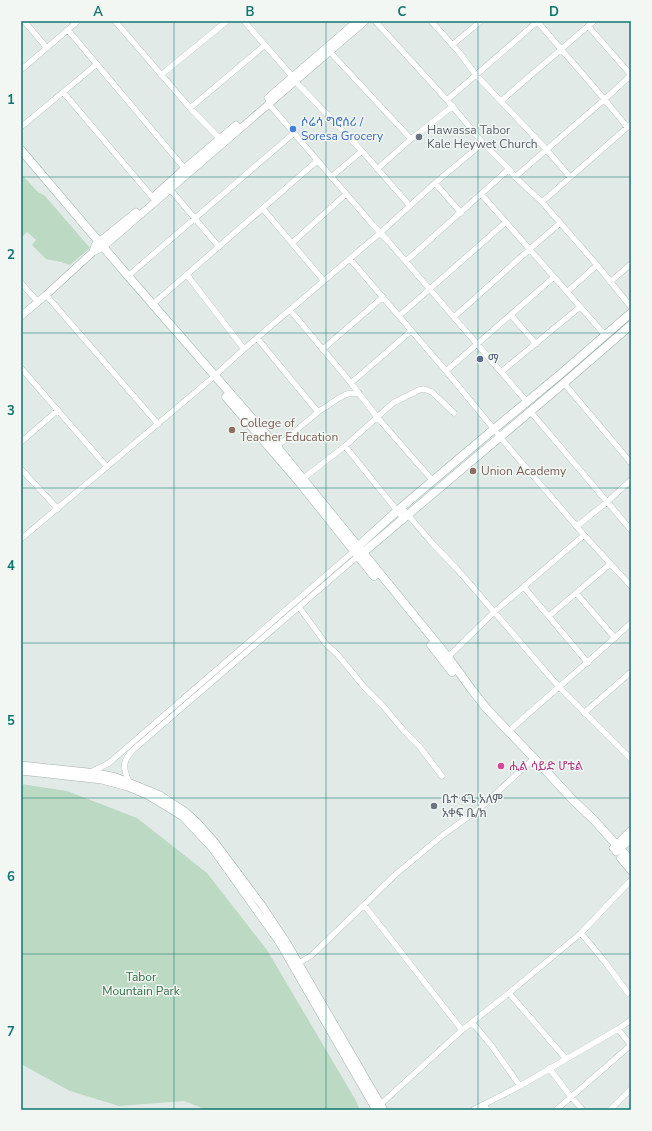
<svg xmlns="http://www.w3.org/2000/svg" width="652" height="1131" font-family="'Nunito Sans','Noto Sans Ethiopic',sans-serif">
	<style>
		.green { fill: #bcd9c3 }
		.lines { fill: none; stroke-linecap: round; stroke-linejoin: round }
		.minor-casing { stroke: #a4b1ac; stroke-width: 6 }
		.tertiary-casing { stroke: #a4b1ac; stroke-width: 8 }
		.secondary-casing { stroke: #a1b5ad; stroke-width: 9 }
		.minor { stroke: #fff; stroke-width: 5.5 }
		.tertiary { stroke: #fff; stroke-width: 7 }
		.secondary { stroke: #fff; stroke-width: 8 }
		.grid { fill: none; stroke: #0f766e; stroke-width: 1; stroke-opacity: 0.55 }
		.shop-dot { fill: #3f7fe0; stroke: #f2f7f4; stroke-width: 1.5 }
		.worship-dot { fill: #6b7280; stroke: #f2f7f4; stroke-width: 1.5 }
		.service-dot { fill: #5c6f8a; stroke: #f2f7f4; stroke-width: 1.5 }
		.education-dot { fill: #8d6e63; stroke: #f2f7f4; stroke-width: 1.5 }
		.hotel-dot { fill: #d1479c; stroke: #f2f7f4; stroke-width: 1.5 }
		.labels { text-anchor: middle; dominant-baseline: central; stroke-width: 3; stroke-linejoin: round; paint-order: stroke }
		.shop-label { font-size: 12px; fill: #366cbe; stroke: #f2f7f4; text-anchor: start }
		.worship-label { font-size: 12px; fill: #5b616d; stroke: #f2f7f4; text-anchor: start }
		.service-label { font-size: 12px; fill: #4e5e75; stroke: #f2f7f4; text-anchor: start }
		.education-label { font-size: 12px; fill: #785e54; stroke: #f2f7f4; text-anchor: start }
		.hotel-label { font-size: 12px; fill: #b23c85; stroke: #f2f7f4; text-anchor: start }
		.park-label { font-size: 12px; fill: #326c45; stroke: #f2f7f4 }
		.neatline { fill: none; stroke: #0f766e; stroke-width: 1.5 }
		.grid-label { font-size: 13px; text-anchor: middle; font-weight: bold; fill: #0f766e }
	</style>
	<rect width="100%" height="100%" fill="#e1eae6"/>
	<path class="green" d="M21,174l17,18 7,4 45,52 -20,17 -9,-3 -15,-3 -14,-14 4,-5 -9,-8 -6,6z
		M21,784l46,7 70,27 70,55 60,77 88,149 5,11h-153l-23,-9 -65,5 -49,-15 -49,-27z"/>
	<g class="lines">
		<defs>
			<path id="minor" d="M24,21l23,27
				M115,21l75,87 30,31
				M244,21l48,55 3,5 67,70 48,55
				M375,21l72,79 36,43 26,26 6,8 27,25 55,63 34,42
				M431,21l28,31 17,23 70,74 24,28
				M537,21c30,36 62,70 90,106
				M588,26l43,49
				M68,30l118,140
				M452,45l29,-24
				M330,52l81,87
				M21,70l57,-49
				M161,75l66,-54
				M63,92l90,106
				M447,100l91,-79
				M501,101l93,-80
				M268,103l105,122 16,17 138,160
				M190,108l75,-63
				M21,127l76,-63
				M377,169l34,-30 42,-33
				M331,177l31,-26
				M515,177l90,-78 26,-24
				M435,183l26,30
				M170,189l49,58
				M482,195l123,140
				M542,202l89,-78
				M263,209l61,72
				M292,243l54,-49
				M350,259l96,112 65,79 73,85 47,51
				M406,261l103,-92
				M187,275l57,74
				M128,276l166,-143
				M610,282l21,-18
				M21,283l17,19
				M567,292l30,-27
				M46,295l112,129
				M153,304l164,-143
				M290,310l61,73 26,34 56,64
				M511,315l25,29
				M399,316l107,-94
				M454,317l76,-68 30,-26
				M257,338l61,74
				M323,349l60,-52
				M21,368l86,99
				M446,371l108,-94
				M501,372l79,-65
				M563,382l68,81
				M351,383l60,-52
				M530,411l101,119
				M21,442l37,-32
				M345,446l58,72
				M274,449l44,-37 21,-14 8,-4 12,-1
				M21,469l37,40
				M300,481l45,-35 48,-43 26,-13 5,-1 8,3 22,21
				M402,508l31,36 24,25 102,118 72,72
				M577,526l30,-24 24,-22
				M21,539l190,-160 33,-30 136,-116 55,-50 48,-40
				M524,587l64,76
				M576,593l39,45
				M299,607l27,37 11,10 28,34 19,19 20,24 15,15 23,30
				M549,616l61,-52
				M446,659l48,-47 90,-77
				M584,713l47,-41
				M509,731c40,-36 82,-71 122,-108
				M91,772l18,-9 8,-7 237,-205
				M129,782c-6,-14 -7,-21 4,-32l225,-194
				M364,905l98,125
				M581,933l24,29 23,31
				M296,965l16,-10 84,-81 47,-39 36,-26 52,-48
				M509,993l57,66
				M471,1023l5,4 15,18 29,41
				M618,1029l13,16
				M549,1068l22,29 12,13
				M381,1104l81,-74 47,-37 72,-60 50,-53
				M484,1104l3,6
				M473,1110l47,-24 98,-57 13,-9
				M556,1110l75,-65
				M610,1110l21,-21"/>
			<path id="tertiary" d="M268,98l89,-77
				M153,197l32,-29 51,-43
				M93,252l2,-7 41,-33
				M21,316l25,-21 47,-43 10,-5 262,-226
				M21,765l76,8 19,4 44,18 26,17 11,10 17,19 47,63 26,39 97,167
				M21,771l81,9 26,7 19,8 20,12 16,10 29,31 67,94 97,168
				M613,848l18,-18
				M616,852l15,-13"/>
			<path id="secondary" d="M21,150l107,126 149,171 171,210 24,33 14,18 48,50 38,41 22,21 37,41
				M226,397l73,85 75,94
				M355,549l42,-38 97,-82 63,-52 74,-64
				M359,556l205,-173 67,-58
				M431,645l21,27
				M621,858l10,12"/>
		</defs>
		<use href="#minor" class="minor-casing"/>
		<use href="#tertiary" class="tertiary-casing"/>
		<use href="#secondary" class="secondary-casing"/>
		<use href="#minor" class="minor"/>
		<use href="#tertiary" class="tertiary"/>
		<use href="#secondary" class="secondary"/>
	</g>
	<path class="grid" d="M174,21v1089M326,21v1089M478,21v1089M21,177h610M21,333h610M21,488h610M21,643h610M21,798h610M21,954h610"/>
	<circle class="shop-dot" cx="293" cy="129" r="4"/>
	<g class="worship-dot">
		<circle cx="419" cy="137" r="4"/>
		<circle cx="434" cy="806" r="4"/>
	</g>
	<circle class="service-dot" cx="480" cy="359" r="4"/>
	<g class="education-dot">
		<circle cx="232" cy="430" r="4"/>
		<circle cx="473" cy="471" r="4"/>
	</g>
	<circle class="hotel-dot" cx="501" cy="766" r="4"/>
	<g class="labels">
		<g class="shop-label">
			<text x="301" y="122">ሶሬሳ ግሮሰሪ /<tspan x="301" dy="14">Soresa Grocery</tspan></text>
		</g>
		<g class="worship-label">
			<text x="427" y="130">Hawassa Tabor<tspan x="427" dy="14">Kale Heywet Church</tspan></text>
			<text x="442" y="799">ቤተ ፋጌ አለም<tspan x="442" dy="14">አቀፍ ቤ/ክ</tspan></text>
		</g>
		<g class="service-label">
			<text x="488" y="359">ማ</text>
		</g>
		<g class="education-label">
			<text x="240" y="423">College of<tspan x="240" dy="14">Teacher Education</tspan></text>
			<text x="481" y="471">Union Academy</text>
		</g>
		<g class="hotel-label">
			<text x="509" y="766">ሒል ሳይድ ሆቴል</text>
		</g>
		<g class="park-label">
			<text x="141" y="977">Tabor<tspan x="141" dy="14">Mountain Park</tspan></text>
		</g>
	</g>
	<rect width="652" height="1131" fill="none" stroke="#f2f7f4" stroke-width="44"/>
	<rect x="22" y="22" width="608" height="1087" class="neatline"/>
	<g class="grid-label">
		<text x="98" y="16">A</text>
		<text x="250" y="16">B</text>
		<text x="402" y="16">C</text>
		<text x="554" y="16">D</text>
		<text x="11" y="104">1</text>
		<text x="11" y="259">2</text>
		<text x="11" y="415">3</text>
		<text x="11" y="570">4</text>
		<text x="11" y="725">5</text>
		<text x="11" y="881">6</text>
		<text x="11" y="1036">7</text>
	</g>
</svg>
